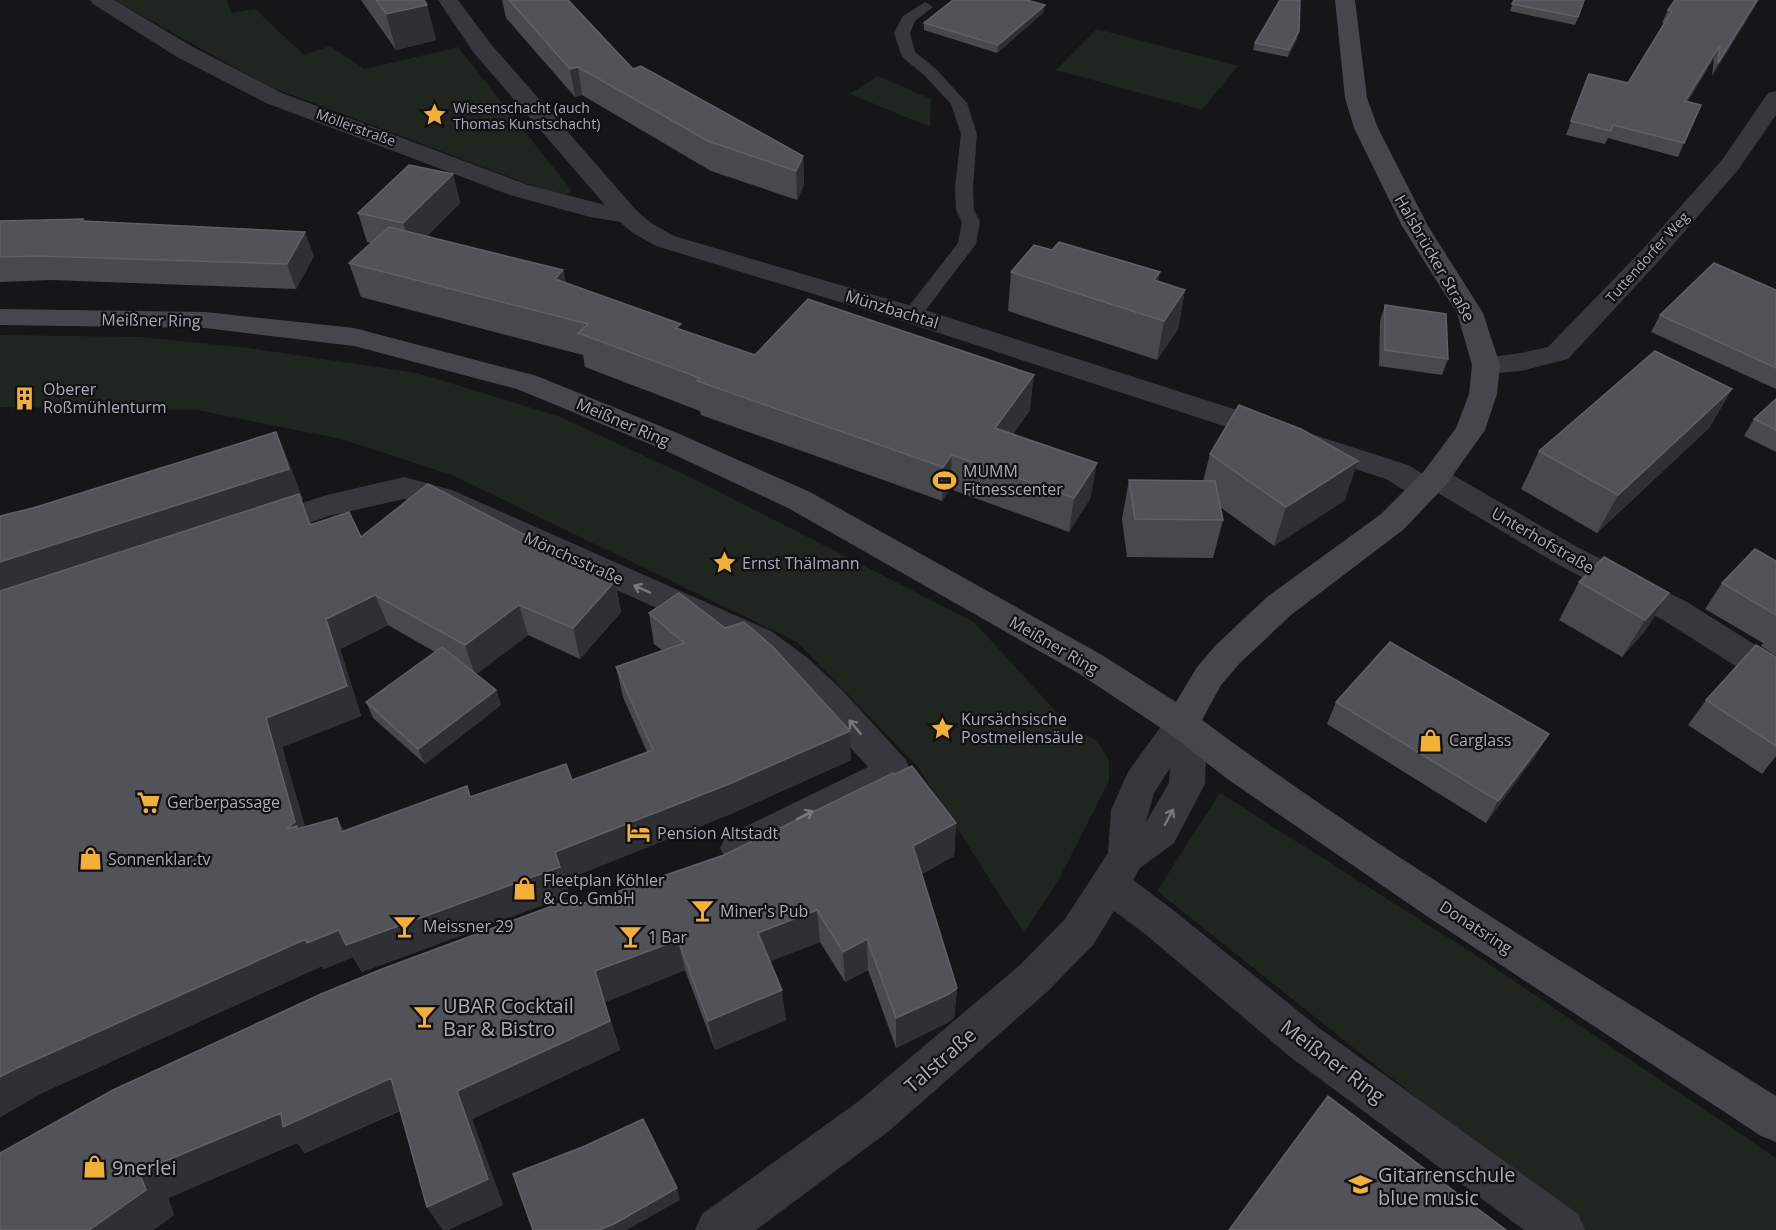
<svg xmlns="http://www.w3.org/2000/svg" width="1776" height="1230" font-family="'Open Sans',sans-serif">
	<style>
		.green { fill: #1e261f }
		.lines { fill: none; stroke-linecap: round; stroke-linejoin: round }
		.lane { fill: #37383d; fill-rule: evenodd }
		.street { fill: #37383d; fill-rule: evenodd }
		.secondary { fill: #45474d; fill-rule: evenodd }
		.wall { fill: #47494d }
		.shaded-wall { fill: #2f3033 }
		.building { fill: #525359; stroke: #5f6168; stroke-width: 1.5 }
		.oneway { stroke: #757881 }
		.labels { text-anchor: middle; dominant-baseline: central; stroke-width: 4.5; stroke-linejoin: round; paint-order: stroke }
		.far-poi-label { font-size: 14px; fill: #a8adb8; stroke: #111113; text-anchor: start }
		.far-street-label { font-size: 14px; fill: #a8adb8; stroke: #111113 }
		.street-label { font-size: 16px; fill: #a8adb8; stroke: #111113 }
		.poi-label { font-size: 16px; fill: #a8adb8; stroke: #111113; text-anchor: start }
		.near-poi-label { font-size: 20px; fill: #a8adb8; stroke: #111113; text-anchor: start }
		.near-street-label { font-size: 20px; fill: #a8adb8; stroke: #111113 }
	</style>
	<rect width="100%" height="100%" fill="#161618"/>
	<path class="green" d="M114,0h113l4,13 24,-4 49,46 26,-9 35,23 93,-22 114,144 -10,6 -294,-111z
		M1097,29l141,37 -36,44 -146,-40z
		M878,76l53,23 -1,28 -80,-33z
		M0,335l141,2 108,11 168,25 141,43 136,63 280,143 97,106 26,12 12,21v20l-51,100 -34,52 -106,-166 -121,-125 -345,-167 -111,-36 -144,-29 -197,-3z
		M1220,793l251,159 305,206v72h-194l-425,-339z"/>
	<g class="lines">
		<path class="lane" d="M925,2l8,5 -18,14 -5,12 5,19 21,17 31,34 10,31 -4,53 1,23 6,12 -4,22 -57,75h-14l-3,-4 56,-72 4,-21 -6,-12 -1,-23 6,-53 -10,-30 -27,-29 -22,-18 -8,-24 9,-17z"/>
		<path class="street" d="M90,0h24l79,47 89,46 246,92 77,20 -131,-152 -36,-53h20l32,43 147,168 14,12 23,13 248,73 486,156 15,9 1,-3 11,-3 11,3 133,77 108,54 89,56v30l-12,-4 -101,-64 -106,-56 -119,-71 -2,3c-20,6 -33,-7 -50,-17l-484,-158 -246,-75 -23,-13 -13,-11 -30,-5 -80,-22 -244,-92 -89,-46 -84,-53z
			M1776,91v24l-38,55 -79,91 -91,98 -47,12 -35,3 -10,-3 -4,-6 4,-6 45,-6 27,-6 93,-96 81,-91 46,-67z
			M404,477l48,13 319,141 38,28 34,32 63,69 5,11 -5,11 -154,78 -13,4 -13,-4 -6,-12 6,-12 142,-69 -66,-73 -55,-45 -316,-143 -27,-7 -75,17 -65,23 -11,-3 -5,-8 5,-8 70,-24z
			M1182,710l12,4 6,10 6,32 -1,28 -31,59 -34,25 -7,12 39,29 147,119 259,186 7,16h-61l-235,-174 -145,-123 -30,-22 -21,34 -45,46 -159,140 -133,99h-61l7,-16 157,-113 161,-136 45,-46 43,-66 3,-43 17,-38 42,-58zM1170,768l-1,15 -23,39 8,-29z"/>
		<path class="secondary" d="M1335,0h20l12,98 11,30 50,98 55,87 17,52 -3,29 -12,36 -39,55 -43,45 -112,85 -51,48 -19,22 -19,35c184,136 381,254 574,376v46l-15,-6 -333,-219 -202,-139 -56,-44 -92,-61 -290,-165 -126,-59 -145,-60 -163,-43 -149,-18 -205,-3v-16l205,3 149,16 183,48 145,59 128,57 292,163 74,47 21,-35 19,-22 51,-48 114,-83 43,-43 32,-43 13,-34 3,-29 -15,-52 -55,-87 -48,-98 -9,-30z"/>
	</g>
	<path class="wall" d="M361,0h63l3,5 9,35 -40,10z
		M502,0h7l124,69 170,87 1,29 -7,15 -86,-29 -129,-76 -7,2 -69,-79z
		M1514,0h71l-10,25 -65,-14z
		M1675,0h84l-47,76 2,-18 -27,44 -3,41 -6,14 -70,-19 -3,6 -39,-9 23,-61 39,9 36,-60h-2l6,-13z
		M1044,12l-47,41 -73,-23v-7z
		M1297,39l-9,18 -35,-7 2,-7z
		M453,174l7,29 -33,33 136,34 3,13 115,47 74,25 275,55 -17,24 78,63 -22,35 -119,-43 -8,12 -241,-86 -1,-4 -115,-44 -2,-12 -222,-58 -12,-34 23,-20 -5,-1 -9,-29z
		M83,219l2,2 229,35 -18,33 -245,-9 -51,2v-61z
		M1011,272l147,10 27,8 -7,39 -21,31 -149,-49z
		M1776,290v99l-125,-57 9,-17z
		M1385,305l63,54 -6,16 -63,-9 1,-45z
		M1732,389l-23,39 -112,105 -76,-44 18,-38z
		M1776,399v53l-32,-16 10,-17z
		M276,432l13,31 14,37h-2l11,24 49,13 185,15 69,29 6,31 -41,47 -52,-24 -52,39 20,16 5,15 -76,59 -52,-46 -7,-16 69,-50 -47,-27 -48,24 21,67 -79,31 23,80 32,-9 7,13 123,-45 4,11 101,-17 75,-28 -24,-55 -7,-30 46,-17 -8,-6 -5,-31 202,147 -118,53 -168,67 5,15 -208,77 -9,-15 -29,12 -2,-3 -280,127 -42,24v-601l33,-8z
		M1210,454l135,46 -71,46 -54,-39 3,13 -10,38 -86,-1 -5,-38 7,-39 74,1z
		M1776,561v95l-15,-10 2,-3 -58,-34 17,-26z
		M1579,582l90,11 -24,38 -23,26 -63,-37z
		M1776,657v99l-14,18 -74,-49 18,-25z
		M1336,702l213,32 -13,21 -50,68 -159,-99z
		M956,823l-2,33 -32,18 35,114 -3,30 -7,5 -51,25 -28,-78 -23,12 -25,-40 -50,19 16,59 -71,30 -30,-80 -80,32 15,48 -148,69 31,86 -55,25h-5l-16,-23 -27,-96 -95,42 -8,-10 -129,55 6,17 -21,15h-153l573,-323z"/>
	<path class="shaded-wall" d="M1757,0h2l-47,76 6,-13z
		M427,5l9,35 -40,10 -10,-36z
		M1045,5l-1,7 -47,41 1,-8z
		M1299,31l-2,8 -9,18 1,-7z
		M1720,45l-6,13 -36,56 7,-13z
		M578,67l4,28 -7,2 -5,-28z
		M803,156l1,29 -7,15 -1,-29z
		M453,174l7,29 -48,49 -9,-29z
		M305,232l9,24 -18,33 -9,-25z
		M563,270l7,34 -15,-25z
		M1160,272l-7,39 1,-31z
		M1185,290l-7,39 -21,31 7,-39z
		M1034,375l-4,35 -38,52 3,-34z
		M1732,389l-23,39 -112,105 21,-38z
		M276,432l13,31 14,37h-2l11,25 -312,75v-38z
		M952,455l-2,34 -8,12 1,-34z
		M1358,461l-13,39 -71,46 12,-39z
		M1097,463l-6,34 -22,35 5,-34z
		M544,545l8,31 -13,-27z
		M615,581l6,31 -41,47 -7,-31z
		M1669,593l-24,38 -23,26 23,-37z
		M375,595l13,30 -48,24 21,67 -79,31 30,103 -26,-21 -20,-111 60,-99z
		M519,605l9,30 -53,40 -10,-30z
		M496,690l5,15 -76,59 -7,-15z
		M850,731l1,29 -118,53 -168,67 -10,-28z
		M1549,734l-13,21 -50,68 12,-22z
		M337,818l15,28 -11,-14z
		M956,823l-2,33 -42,23 1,-33z
		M560,867l10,28 -208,77 -9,-15 -29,12 -2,-3 -280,127 -42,24v-40l15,-8 291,-130z
		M817,910l3,32 -57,22 -5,-31z
		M867,939l1,31 -23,12 -2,-30z
		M678,940l7,30 -80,32 15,48 -148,69 31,86 -55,25h-5l-16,-23 30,-116 138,-120z
		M957,988l-3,30 -7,5 -51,25v-30z
		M782,990l4,30 -71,30 -7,-29z
		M391,1078l18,28 -104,47 -8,-10 -129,55 6,17 -21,15h-64l50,-58 142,-59z
		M677,1188l3,12 -53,30h-28z"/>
	<path class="building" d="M376,0h48l3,5 -41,9z
		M509,0h59l65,69 8,-3 162,90 -7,15 -88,-30 -130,-74 -8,2z
		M953,0h74l18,5 -47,40 -74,-22z
		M1280,0h20l-1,31 -10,19 -34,-7z
		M1514,0h70l-6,17 -66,-13z
		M1675,0h82l-39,63 2,-18 -35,56 16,4 -17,38 -71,-18 -2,6 -40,-10 18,-47 39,9 44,-72 -4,-1z
		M409,165l44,9 -50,49 -45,-10z
		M83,219l-1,2 223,11 -18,32 -249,-8 -38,1v-36z
		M389,227l174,43 -8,9 126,45 -5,4 79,27 53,-56 226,76 -39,53 102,35 -23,35 -122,-43 -9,12 -246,-86 3,-3 -122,-45 10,-9 -239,-61z
		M1059,242l101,30 -6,8 31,10 -21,31 -153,-49 23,-27 18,5z
		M1714,263l62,27v78l-116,-53z
		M1385,305l61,9 2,45 -63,-9z
		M1655,351l77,38 -114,106 -79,-44z
		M1776,399v31l-22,-11z
		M1239,405l62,24 57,32 -72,46 -76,-53z
		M276,432l13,37 -289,93v-46l33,-8z
		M1129,480l86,1 8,39 -88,-1z
		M428,484l116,61 -5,4 76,32 -42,47 -54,-23 -54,40 -90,-50 -49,24 21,67 -81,32 29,104 -9,7 11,-3v3l40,-11 4,14 126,-46 3,11 96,-33 6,16 81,-30 -37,-83 68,-24 -35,-30 30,-20 46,35 19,-6 7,6 22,19 77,84 -121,53 -174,68 5,15 -214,78 -7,-15 -32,13 -1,-4 -291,130 -15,8v-486l299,-97 11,31 39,-13 12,25z
		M1755,549l21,12v54l-54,-32z
		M1604,557l65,36 -24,27 -66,-38z
		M1390,642l159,92 -51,67 -162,-99z
		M1756,645l20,12v89l-70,-46z
		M442,647l54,43 -78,59 -52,-47z
		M912,766l44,57 -43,23 44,142 -8,6 -53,24 -29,-79 -24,13 -26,-42 -59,23 24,57 -74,31 -30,-81 -83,31 15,50 -153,70 31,88 -61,28 -36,-129 -108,49 -2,-14 -142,59 7,18 -57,40h-89v-77l113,-63 208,-96 61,-25 189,-70 2,8 151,-52 169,-82 2,1z
		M1328,1096l178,134h-277z
		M643,1119l34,69 -63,36 -15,6h-66l-20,-56 72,-28z"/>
	<defs><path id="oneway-shaft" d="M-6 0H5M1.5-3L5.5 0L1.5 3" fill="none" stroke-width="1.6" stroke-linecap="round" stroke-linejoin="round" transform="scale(1.5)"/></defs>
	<g class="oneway">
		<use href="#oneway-shaft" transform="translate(642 589) rotate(-156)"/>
		<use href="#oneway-shaft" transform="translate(855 727) rotate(-130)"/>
		<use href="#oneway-shaft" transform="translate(805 815) rotate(-27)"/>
		<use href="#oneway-shaft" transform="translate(1169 817) rotate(-62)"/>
	</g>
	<defs>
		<symbol id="sight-bare" viewBox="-9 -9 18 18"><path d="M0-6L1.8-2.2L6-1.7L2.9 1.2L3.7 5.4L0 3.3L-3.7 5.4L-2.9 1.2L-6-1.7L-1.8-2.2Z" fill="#f2b134" stroke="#111113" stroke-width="2.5" paint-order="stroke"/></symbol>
		<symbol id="building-bare" viewBox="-9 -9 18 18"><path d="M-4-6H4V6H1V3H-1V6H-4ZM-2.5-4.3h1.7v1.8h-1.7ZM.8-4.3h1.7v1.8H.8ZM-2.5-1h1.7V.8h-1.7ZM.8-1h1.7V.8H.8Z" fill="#f2b134" stroke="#111113" stroke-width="2.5" paint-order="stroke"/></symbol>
		<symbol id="stadium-bare" viewBox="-9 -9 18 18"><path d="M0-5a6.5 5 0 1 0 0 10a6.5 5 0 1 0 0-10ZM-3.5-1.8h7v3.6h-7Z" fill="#f2b134" stroke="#111113" stroke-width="2.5" paint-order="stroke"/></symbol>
		<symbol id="shop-bare" viewBox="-9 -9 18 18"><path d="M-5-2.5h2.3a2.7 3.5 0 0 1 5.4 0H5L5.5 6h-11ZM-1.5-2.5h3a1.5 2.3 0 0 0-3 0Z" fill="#f2b134" stroke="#111113" stroke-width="2.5" paint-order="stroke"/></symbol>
		<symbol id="supermarket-bare" viewBox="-9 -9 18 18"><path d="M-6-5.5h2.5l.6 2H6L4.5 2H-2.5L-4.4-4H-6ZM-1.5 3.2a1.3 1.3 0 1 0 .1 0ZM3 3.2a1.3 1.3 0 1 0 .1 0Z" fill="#f2b134" stroke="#111113" stroke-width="2.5" paint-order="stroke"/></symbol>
		<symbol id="hotel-bare" viewBox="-9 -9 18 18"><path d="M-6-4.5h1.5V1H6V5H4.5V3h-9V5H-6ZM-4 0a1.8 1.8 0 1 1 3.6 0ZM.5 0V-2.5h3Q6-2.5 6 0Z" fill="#f2b134" stroke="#111113" stroke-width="2.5" paint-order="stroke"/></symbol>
		<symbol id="bar-bare" viewBox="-9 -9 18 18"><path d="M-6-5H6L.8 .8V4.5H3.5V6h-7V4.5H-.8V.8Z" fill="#f2b134" stroke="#111113" stroke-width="2.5" paint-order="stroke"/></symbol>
		<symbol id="school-bare" viewBox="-9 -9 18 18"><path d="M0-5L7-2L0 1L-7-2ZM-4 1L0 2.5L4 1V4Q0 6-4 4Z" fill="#f2b134" stroke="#111113" stroke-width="2.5" paint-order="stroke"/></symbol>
	</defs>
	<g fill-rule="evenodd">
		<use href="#sight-bare" x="418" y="98" width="33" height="33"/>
		<use href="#building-bare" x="8" y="382" width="33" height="33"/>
		<use href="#stadium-bare" x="928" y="464" width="33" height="33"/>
		<use href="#sight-bare" x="708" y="546" width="33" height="33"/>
		<use href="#sight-bare" x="926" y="712" width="33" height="33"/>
		<use href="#shop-bare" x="1414" y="724" width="33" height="33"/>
		<use href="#supermarket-bare" x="132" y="786" width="33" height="33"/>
		<use href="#hotel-bare" x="622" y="816" width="33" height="33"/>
		<use href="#shop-bare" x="74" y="842" width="33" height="33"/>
		<use href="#shop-bare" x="508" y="872" width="33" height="33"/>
		<use href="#bar-bare" x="686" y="894" width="33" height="33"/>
		<use href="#bar-bare" x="388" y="910" width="33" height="33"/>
		<use href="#bar-bare" x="614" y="920" width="33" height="33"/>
		<use href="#bar-bare" x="408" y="1000" width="33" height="33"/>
		<use href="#shop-bare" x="78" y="1150" width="33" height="33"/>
		<use href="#school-bare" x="1344" y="1168" width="33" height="33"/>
	</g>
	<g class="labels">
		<g class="far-poi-label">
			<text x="453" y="107">Wiesenschacht (auch<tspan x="453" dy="16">Thomas Kunstschacht)</tspan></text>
		</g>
		<g class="far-street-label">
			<text transform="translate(356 127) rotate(20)">Möllerstraße</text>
			<text transform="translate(1647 257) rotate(-48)">Tuttendorfer Weg</text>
		</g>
		<g class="street-label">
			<text transform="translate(1435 258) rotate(60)">Halsbrücker Straße</text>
			<text transform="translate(892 309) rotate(17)">Münzbachtal</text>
			<text transform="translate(151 320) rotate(1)">Meißner Ring</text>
			<text transform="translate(623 422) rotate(23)">Meißner Ring</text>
			<text transform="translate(1543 540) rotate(30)">Unterhofstraße</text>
			<text transform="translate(574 558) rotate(24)">Mönchsstraße</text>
			<text transform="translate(1054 645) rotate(30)">Meißner Ring</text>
			<text transform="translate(1476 927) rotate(33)">Donatsring</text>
		</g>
		<g class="poi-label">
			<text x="43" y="389">Oberer<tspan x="43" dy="18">Roßmühlenturm</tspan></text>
			<text x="963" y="471">MUMM<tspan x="963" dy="18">Fitnesscenter</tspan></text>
			<text x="742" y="563">Ernst Thälmann</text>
			<text x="961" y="719">Kursächsische<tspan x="961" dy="18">Postmeilensäule</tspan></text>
			<text x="1449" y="740">Carglass</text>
			<text x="167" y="802">Gerberpassage</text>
			<text x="657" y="833">Pension Altstadt</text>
			<text x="108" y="859">Sonnenklar.tv</text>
			<text x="543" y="880">Fleetplan Köhler<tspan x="543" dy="18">&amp; Co. GmbH</tspan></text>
			<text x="720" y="911">Miner's Pub</text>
			<text x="423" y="926">Meissner 29</text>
			<text x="648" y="937">1 Bar</text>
		</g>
		<g class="near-poi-label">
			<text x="443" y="1005">UBAR Cocktail<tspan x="443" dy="23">Bar &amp; Bistro</tspan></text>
			<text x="112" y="1167">9nerlei</text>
			<text x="1378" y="1174">Gitarrenschule<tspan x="1378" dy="23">blue music</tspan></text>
		</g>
		<g class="near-street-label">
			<text transform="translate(940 1060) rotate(-41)">Talstraße</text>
			<text transform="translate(1333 1061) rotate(37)">Meißner Ring</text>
		</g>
	</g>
</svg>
